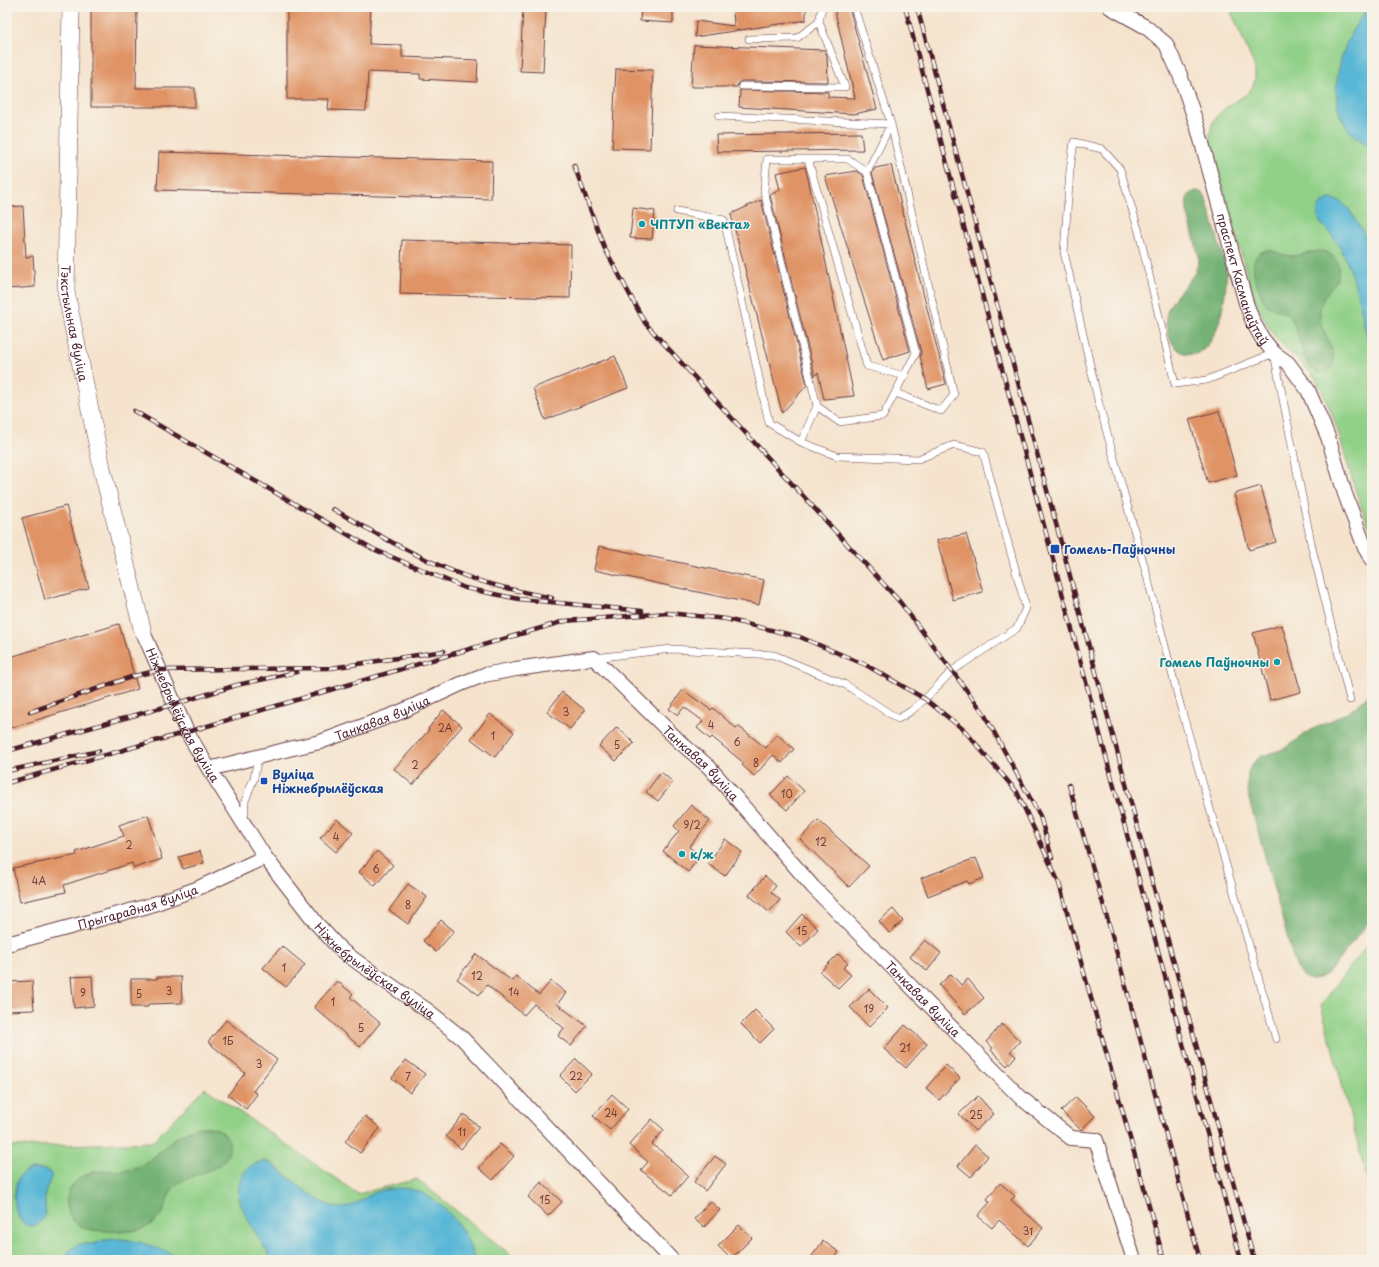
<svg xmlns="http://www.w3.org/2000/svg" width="1379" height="1267" font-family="'Playpen Sans',sans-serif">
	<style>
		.green { fill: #90d087; stroke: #6d7859 }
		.forest { fill: #74b274; stroke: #5f6850 }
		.water { fill: #58b7d6; stroke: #516b80 }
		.building { fill: #e09466 }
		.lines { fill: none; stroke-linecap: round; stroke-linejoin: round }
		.service-casing { stroke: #643c43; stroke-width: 8 }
		.minor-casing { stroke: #643c43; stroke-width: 16 }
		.tertiary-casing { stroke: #643c43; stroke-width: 18 }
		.service { stroke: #fff; stroke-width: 7 }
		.minor { stroke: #fff; stroke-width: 14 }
		.tertiary { stroke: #fff; stroke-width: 17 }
		.rail-casing { stroke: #4a1f2b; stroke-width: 4.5 }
		.rail { stroke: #f7f3e8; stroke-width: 3; stroke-dasharray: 9; stroke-linecap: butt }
		.culture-dot { fill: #0f9aa8; stroke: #f7f3e8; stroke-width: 1.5 }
		.transit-dot { fill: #1a4fb4; stroke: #f7f3e8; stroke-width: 1.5 }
		.labels { text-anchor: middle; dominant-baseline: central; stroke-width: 3; stroke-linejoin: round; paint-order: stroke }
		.number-label { font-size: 10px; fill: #703c3a }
		.culture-label { font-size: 12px; font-weight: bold; fill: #0d838f; stroke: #f7f3e8; text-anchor: start }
		.street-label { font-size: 12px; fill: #4a1f2b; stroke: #f7f3e8 }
		.transit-label { font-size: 12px; font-weight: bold; fill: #164399; stroke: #f7f3e8; text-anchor: start }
	</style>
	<rect width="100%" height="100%" fill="#f7f3e8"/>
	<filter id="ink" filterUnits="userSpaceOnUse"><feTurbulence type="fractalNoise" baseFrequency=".025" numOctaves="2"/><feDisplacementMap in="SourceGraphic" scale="8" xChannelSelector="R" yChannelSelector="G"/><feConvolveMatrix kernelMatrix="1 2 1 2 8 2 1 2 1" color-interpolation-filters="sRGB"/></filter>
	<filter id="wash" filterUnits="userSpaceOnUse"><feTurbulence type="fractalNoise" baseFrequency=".012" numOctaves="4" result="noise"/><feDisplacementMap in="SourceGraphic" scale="16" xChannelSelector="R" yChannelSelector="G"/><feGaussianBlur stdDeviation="0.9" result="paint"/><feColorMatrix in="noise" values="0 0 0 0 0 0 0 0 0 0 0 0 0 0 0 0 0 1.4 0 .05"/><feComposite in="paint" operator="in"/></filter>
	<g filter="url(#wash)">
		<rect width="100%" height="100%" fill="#f5e3cd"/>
		<path class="green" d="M1229,7h143v526c-23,-46 -28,-100 -52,-146 -9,-18 -21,-26 -36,-40 -16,-16 -25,-37 -33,-58l-41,-147c-1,-26 12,-32 32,-45 5,-3 10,-8 12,-14 2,-6 1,-12 0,-18z
			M1372,938v260l-51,-193z
			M205,1088l153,106 59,-15 100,81h-510v-113l145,-5z"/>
		<path class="forest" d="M1197,191l6,2 3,6 20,68c2,21 -6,83 -32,87 -6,1 -10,0 -15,-4 -6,-4 -9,-10 -11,-17 -12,-35 30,-46 31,-76l-12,-46c-1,-10 -1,-18 10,-20z
			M1269,250c8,2 15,6 23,6 9,0 18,-5 27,-5 13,0 22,11 19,24 -1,8 -9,14 -13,20 -4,7 -6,16 -5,23 1,14 22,40 10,52 -3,3 -7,3 -11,2 -18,-4 -19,-39 -27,-52 -6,-11 -16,-8 -25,-15 -4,-4 -6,-11 -8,-16 -6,-15 -12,-36 10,-39z
			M1372,691v227l-43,54c-18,14 -26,9 -35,-11l-45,-162c-1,-11 -4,-24 2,-33 8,-13 22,-12 34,-18 9,-5 15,-12 23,-16 25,-14 45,-18 64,-41z
			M199,1127c8,0 17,-1 23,5 6,5 9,10 7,18 -4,24 -43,22 -56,38 -4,5 -6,13 -8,19 -4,10 -15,21 -27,23 -12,2 -46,2 -57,-3 -3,-1 -6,-5 -9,-8 -11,-15 -4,-34 11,-43 15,-9 35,-3 51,-7 14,-4 25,-18 36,-27 9,-7 18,-12 29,-15z"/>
		<path class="water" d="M1370,7h2v142c-10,-8 -23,-16 -29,-28 -17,-31 2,-91 27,-114z
			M1330,199l10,2 9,8 23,38v101l-4,-7c-7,-27 -10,-57 -23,-83 -3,-8 -9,-17 -14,-24 -5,-6 -11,-9 -13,-17 -2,-10 4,-15 12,-18z
			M265,1161l8,4c15,11 47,41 65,43 16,1 27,-13 42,-17 9,-2 20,-4 30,-2 29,6 59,41 64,71h-202c-9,-16 -30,-46 -33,-63 -2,-9 1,-17 5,-24 5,-8 12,-10 21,-12z
			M33,1169c31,0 13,12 12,27 -1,10 4,19 -5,26 -2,2 -5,4 -8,4 -20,0 -21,-38 -12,-50 3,-4 8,-6 13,-7z
			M116,1239c25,0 48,12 70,21h-119l1,-8 10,-8h15l12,-4z"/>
		<g id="blocks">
			<path class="building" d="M91,7h46l-1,81h59v19h-104z
				M287,7h84l-2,37 33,1v12l76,3 -1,22 -57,-3v-5l-52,-2 -2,39 -38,-1 1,-11h-42z
				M523,7h23l-3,65 -23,-1z
				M641,7h32v16l-33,-2z
				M756,7h50v13l-111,17 1,-16 38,5 -1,-18z
				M834,7h15l28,102 -23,5 -115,-7 1,-17 88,2v5l27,1z
				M694,45l131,5 2,6 1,26 -86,-1 -4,2 -1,4h-46z
				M616,69l37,1 -3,79 -38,-1z
				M861,133l2,17 -146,2 -1,-17z
				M159,152l333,9 -1,38 -334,-9z
				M891,165l55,219 -18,5 -8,-33 1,-4 -49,-179 3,-5z
				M805,167l3,11 46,218 -30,3 -6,-27 -3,4 -45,-181 10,-5 -4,-17z
				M857,171l6,4 47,176 -27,9 -58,-184z
				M761,200l46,185 -25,28 -51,-199z
				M23,206l3,51 7,-1 2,31 -27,2 -1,-82z
				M633,208l22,3 -3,28 -22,-1z
				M402,240l169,5 -1,53 -170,-4z
				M615,356l13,32 -83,32 -12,-32z
				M1219,411l18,64 -29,8 -19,-64z
				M1261,486l15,56 -27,8 -15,-56z
				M66,506l23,82 -44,12 -23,-82z
				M966,534l17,58 -30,8 -16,-60z
				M599,546l165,34 -5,25 -165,-35z
				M119,624l19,65 -131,40v-71z
				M1282,625l19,67 -31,8 -17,-67z
				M683,690l28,20 2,-2 23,20 2,-2 28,22 11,-14 17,15 -12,14 -9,-8 -19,21 -12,-11 2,-2 -32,-26 -2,2 -13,-11 6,-7 -19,-14 -6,8 -9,-6z
				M562,692l23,18 -15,19 -23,-17z
				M443,710l19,16 -49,59 -19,-16 35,-39 -1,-1z
				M490,714l24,18 -19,25 -24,-18z
				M617,727l17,16 -18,18 -17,-15z
				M661,772l12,10 -15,19 -12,-9z
				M788,776l16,15 -17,19 -17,-15z
				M691,805l19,16 -21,26 11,9 -12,16 -25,-21 16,-20 -5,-5z
				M148,815l14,44 -28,9 -2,-5 -68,22 2,7 -46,10 -7,-34 64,-13 -1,-3 48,-16 -5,-11z
				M337,819l16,14 -17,19 -16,-14z
				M818,820l51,46 -20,21 -49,-48z
				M725,839l17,13 -17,24 -17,-12z
				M200,851l4,12 -21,6 -4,-12z
				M377,851l16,14 -18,21 -16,-14z
				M976,858l8,20 -15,6 -2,-3 -39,15 -7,-18z
				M765,876l11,10 -5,6 9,8 -11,12 -20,-17z
				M408,884l19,13 -19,27 -19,-14z
				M893,909l10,12 -14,12 -10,-12z
				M802,914l16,15 -17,18 -15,-15z
				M441,920l13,11 -18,21 -13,-11z
				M925,940l16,13 -14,18 -17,-14z
				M282,946l23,19 -19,22 -23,-19z
				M476,954l36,27 4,-5 23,19 12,-14 15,12 -9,11 30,22 -16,20 -13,-10 6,-8 -30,-24 -10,11 -37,-30 -8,10 -22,-16z
				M838,954l10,9 -5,5 8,7 -13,13 -18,-16z
				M951,974l10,11 7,-6 16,19 -19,16 -26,-29z
				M92,976l2,30 -20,2 -3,-31z
				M157,977h24l1,26 -34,1v3h-17v-28h26z
				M32,981l2,29 -27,1v-29z
				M337,981l16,13 -3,3 30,26 -20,24 -46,-40z
				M869,989l19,19 -19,19 -19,-20z
				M755,1010l19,19 -14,14 -19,-19z
				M226,1020l51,40 -24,31 4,3 -11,15 -18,-14 17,-22 -37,-31z
				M1002,1024l18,17 -10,11 6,4 -9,10 -16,-16 2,-2 -7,-6z
				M905,1025l22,19 -21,24 -22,-19z
				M576,1059l16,15 -17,17 -15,-15z
				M406,1060l19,14 -15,19 -18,-15z
				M946,1065l14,13 -21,22 -13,-12z
				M612,1094l16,15 -18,21 -17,-14z
				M978,1096l16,18 -19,17 -16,-17z
				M1076,1097l19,19 -14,14 -20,-19z
				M464,1114l15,13 -18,22 -15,-13z
				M365,1116l15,12 -20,25 -15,-12z
				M652,1119l12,11 -12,14 19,15 -1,1 18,16 -16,19 -31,-25 7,-8 -19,-17z
				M500,1144l14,12 -21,24 -14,-12z
				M975,1145l13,11 -17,21 -13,-11z
				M715,1156l11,8 -21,27 -11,-9z
				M541,1182l21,20 -14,14 -20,-19z
				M1000,1183l15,13 -4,4 32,28 -15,18 -29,-26 -7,8 -14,-12 12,-14 -3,-3z
				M710,1201l10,9 -16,17 -10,-8z
				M739,1225l13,13 -21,21 -13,-13z
				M823,1241l16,11 -6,8h-24z"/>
		</g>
	</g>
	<g filter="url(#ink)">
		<use href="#blocks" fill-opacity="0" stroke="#643c43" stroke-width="1"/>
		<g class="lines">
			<defs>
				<path id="service" d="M854,7l37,117 63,271 -13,16 -45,-18
					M749,39l48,-1 22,-16
					M742,86l103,1 -26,-65 3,-15
					M719,116l172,8
					M808,159l59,207 38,10
					M817,406l22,16 44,-6 33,-63 -49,-181 24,-48
					M801,442l16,-36 -53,-215 3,-32h81l19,13
					M594,658l78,-9 102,6 72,30 52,34 13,-8 14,-12 27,-28 65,-43 9,-20 -43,-156 -29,-7 -36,14 -81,-3 -36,-14 -32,-19 -45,-203 -47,-9
					M244,821l1,-20 9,-23 4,-21
					M1276,1039l-95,-331 -34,-132 -48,-172 -35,-152 6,-82 4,-28 28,7 18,20 19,63 36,152 32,-4 67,-27 38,195 38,152"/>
				<g id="minor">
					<path id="s1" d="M1110,7l36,20 20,17 14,31 17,50 49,178 7,19 9,16 12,15 14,10 20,27 20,47 17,57 20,54 7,12"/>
					<path id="s2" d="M143,632l44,100 22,37 56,88 52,67 24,26 22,16 64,44 35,28 210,222"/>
					<path id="s3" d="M209,769l80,-20 31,-7 78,-29 65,-30 21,-8 32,-6 78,-11 87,85 28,24 104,120 207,210 51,41 25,2 38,120"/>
					<path id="s4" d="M7,944l141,-38 48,-17 69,-32"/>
				</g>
				<g id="tertiary">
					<path id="s5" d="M71,7l-5,285 37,181 40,159"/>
				</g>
			</defs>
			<use href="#service" class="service-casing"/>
			<use href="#minor" class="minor-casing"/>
			<use href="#tertiary" class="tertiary-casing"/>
			<use href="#service" class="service"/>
			<use href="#minor" class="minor"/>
			<use href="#tertiary" class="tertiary"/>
			<defs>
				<path id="rail" d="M905,7l336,1253
					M917,7l337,1253
					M574,165l30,82 41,76 255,279 83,110 57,104 12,42
					M134,411l239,138 92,39 54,11 123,12
					M333,509c40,23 79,46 122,63 31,13 64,19 97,26
					M30,712l104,-36 26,-6 171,-2 113,-17
					M7,751l168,-47 62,-19 60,-13
					M7,771l92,-20
					M7,783l180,-51 378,-111 103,-8 58,6 74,18 66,28 59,34 39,31 53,62 42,91 105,377
					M1069,785l41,143 90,332"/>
			</defs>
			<use href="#rail" class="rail-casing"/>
			<use href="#rail" class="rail"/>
		</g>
	</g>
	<g class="culture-dot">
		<circle cx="642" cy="224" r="4"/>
		<circle cx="1277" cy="662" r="4"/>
		<circle cx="682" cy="854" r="4"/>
	</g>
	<g class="transit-dot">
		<rect x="1050" y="544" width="10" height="10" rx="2"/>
		<rect x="260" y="777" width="8" height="8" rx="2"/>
	</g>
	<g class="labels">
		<g class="number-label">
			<text x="566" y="711">3</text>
			<text x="711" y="724">4</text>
			<text x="445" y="727">2А</text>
			<text x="493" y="735">1</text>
			<text x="737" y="741">6</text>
			<text x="617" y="744">5</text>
			<text x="756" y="762">8</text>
			<text x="415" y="764">2</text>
			<text x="787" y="793">10</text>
			<text x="692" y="824">9/2</text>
			<text x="336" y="836">4</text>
			<text x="821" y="841">12</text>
			<text x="129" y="844">2</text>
			<text x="376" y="868">6</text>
			<text x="39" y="880">4А</text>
			<text x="408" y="904">8</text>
			<text x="802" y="930">15</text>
			<text x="284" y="967">1</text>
			<text x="477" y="975">12</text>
			<text x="169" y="990">3</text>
			<text x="514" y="991">14</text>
			<text x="83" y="992">9</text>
			<text x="139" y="993">5</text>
			<text x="333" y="1001">1</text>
			<text x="869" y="1008">19</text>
			<text x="361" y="1027">5</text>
			<text x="228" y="1040">1Б</text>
			<text x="905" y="1047">21</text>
			<text x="259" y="1063">3</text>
			<text x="576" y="1075">22</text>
			<text x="408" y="1076">7</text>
			<text x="611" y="1112">24</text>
			<text x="976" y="1114">25</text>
			<text x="462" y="1131">11</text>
			<text x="545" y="1199">15</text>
			<text x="1028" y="1230">31</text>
		</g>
		<g class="culture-label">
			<text x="650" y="224">ЧПТУП «Векта»</text>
			<text x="1269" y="662" text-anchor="end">Гомель Паўночны</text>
			<text x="690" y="854">к/ж</text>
		</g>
		<g class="street-label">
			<text stroke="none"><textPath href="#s1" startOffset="315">праспект Касманаўтаў</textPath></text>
			<text stroke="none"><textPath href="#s5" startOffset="317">Тэкстыльная вуліца</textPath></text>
			<text stroke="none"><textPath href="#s2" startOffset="92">Ніжнебрылёўская вуліца</textPath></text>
			<text stroke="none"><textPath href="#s3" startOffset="181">Танкавая вуліца</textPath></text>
			<text stroke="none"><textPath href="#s3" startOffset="553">Танкавая вуліца</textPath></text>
			<text stroke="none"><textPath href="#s4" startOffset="136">Прыгарадная вуліца</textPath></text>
			<text stroke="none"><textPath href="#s2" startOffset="416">Ніжнебрылёўская вуліца</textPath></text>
			<text stroke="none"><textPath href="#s3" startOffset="877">Танкавая вуліца</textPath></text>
		</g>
		<g class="transit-label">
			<text x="1064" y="549">Гомель-Паўночны</text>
			<text x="272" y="774">Вуліца<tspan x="272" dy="14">Ніжнебрылёўская</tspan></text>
		</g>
	</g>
	<rect width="1379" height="1267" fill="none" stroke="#f7f3e8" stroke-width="24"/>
</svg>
